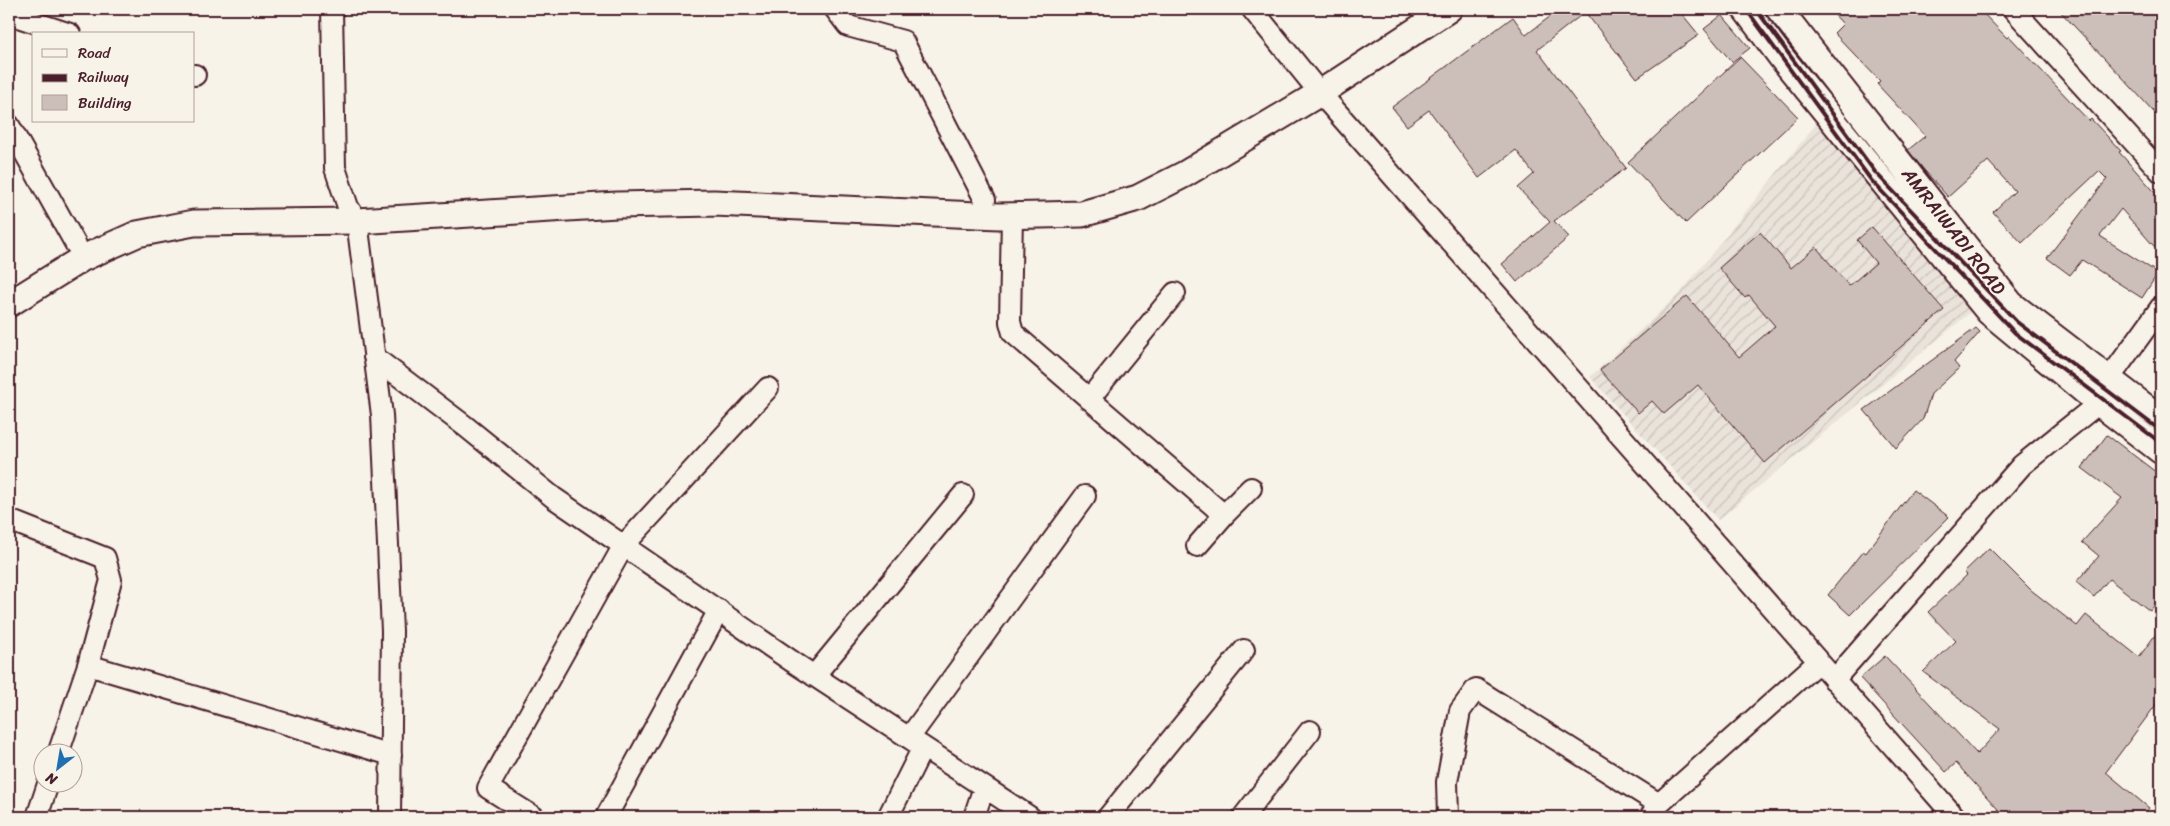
<svg xmlns="http://www.w3.org/2000/svg" width="2170" height="826" font-family="Sriracha,sans-serif">
	<style>
		.industrial { fill: url(#industrial-furrows) }
		.building { fill: #ccbfb9; stroke: #4a1f2b }
		.lines { fill: none; stroke-linecap: round; stroke-linejoin: round }
		.minor-casing { stroke: #4a1f2b; stroke-width: 24 }
		.major-casing { stroke: #4a1f2b; stroke-width: 29 }
		.minor { stroke: #f7f3e8; stroke-width: 20 }
		.major { stroke: #f7f3e8; stroke-width: 25 }
		.rail { stroke: #4a1f2b; stroke-width: 4 }
		.labels { text-anchor: middle; dominant-baseline: central; stroke-width: 4; stroke-linejoin: round; paint-order: stroke }
		.street-label { font-size: 19px; fill: #4a1f2b; stroke: #f7f3e8 }
	</style>
	<defs>
		<pattern id="industrial-furrows" width="10" height="10" patternUnits="userSpaceOnUse" patternTransform="scale(1.25)"><rect width="10" height="10" fill="#eae3da"/><path d="M-1 1l2-2M0 10L10 0M9 11l2-2" fill="none" stroke="#cac2bb"/></pattern>
	</defs>
	<rect width="100%" height="100%" fill="#f7f3e8"/>
	<filter id="ink" filterUnits="userSpaceOnUse"><feTurbulence type="fractalNoise" baseFrequency=".02" numOctaves="2"/><feDisplacementMap in="SourceGraphic" scale="10" xChannelSelector="R" yChannelSelector="G"/><feConvolveMatrix kernelMatrix="1 2 1 2 8 2 1 2 1" color-interpolation-filters="sRGB"/></filter>
	<g filter="url(#ink)">
		<path class="industrial" d="M1820,119l157,188 -259,213 -128,-143 91,-85z"/>
		<path class="building" d="M1560,9h118l21,26 -62,43 -52,-66 -48,38 89,118 -72,53 15,16 -52,45 -15,-18 48,-42 -32,-34 16,-14 -18,-24 -37,28 -50,-68 -22,16 -15,-19 121,-90 13,18z
			M1829,9h150l28,29 2,-2 80,85 2,-2 30,32 -2,1 42,47v55l-40,-45 -21,27 58,37 -16,25 -60,-38 -12,15 -23,-17 60,-79 -8,-8 -77,72 -29,-31 22,-21 -27,-30 -40,36 -24,-27 -16,-20 17,-14 -48,-52 3,-3 -46,-48 9,-9z
			M2058,9h103v111l-39,-43z
			M1722,15l28,33 -18,14 -28,-33z
			M1740,57l58,60 -112,106 -58,-61z
			M1872,227l72,83 -179,153 -67,-78 -34,29 -12,-13 -14,12 -38,-43 87,-74 52,61 36,-31 -26,-31 -4,3 -26,-30 41,-36 31,36 25,-21 33,39 27,-23 -19,-23z
			M1976,328l4,4 -26,30 5,6 -28,26 -8,25 -27,29 -32,-38z
			M2107,435l54,41v121l-11,14 -41,-32 -15,18 -18,-15 23,-26 -17,-14 40,-44 -40,-30z
			M1913,490l36,27 -99,98 -22,-20 35,-44 3,2z
			M1989,548l42,42 46,36 9,-11 53,42 22,-30v71l-55,74 43,36 -7,9h-137l-49,-54 -10,9 -86,-94 25,-22 92,98 23,-25 -77,-57 33,-31 -28,-29 39,-37 -3,-3z"/>
		<g class="lines">
			<defs>
				<path id="minor" d="M332,9l3,159 13,39 9,14 25,194 10,216 -2,186
					M835,9l13,17 55,15 82,159
					M1252,9l68,84 635,724
					M2013,9l148,163
					M9,14l61,20
					M194,75h1
					M9,125l67,120
					M1012,216l-2,106 3,11 211,182 27,-27
					M374,357l91,69 89,72 239,164 237,155
					M1089,399l86,-106
					M9,520l96,38 6,22 -23,85
					M1197,546l27,-31
					M814,676l149,-181
					M1834,680l188,-215 77,-62 10,-24 52,-72
					M909,738l176,-242
					M58,754l30,-89 303,90
					M37,817l11,-33
					M534,817l-46,-29 136,-243 144,-157
					M606,817l113,-207
					M888,817l35,-70
					M974,817l10,-30
					M1108,817l136,-167
					M1243,817l67,-86
					M1448,817l-1,-35 13,-71 16,-22 183,115
					M1650,817l9,-13 159,-142"/>
				<path id="major" d="M1745,9l36,48 208,255 110,91 62,48
					M1779,9l232,295 150,115
					M9,304l74,-46 54,-24 57,-11 163,-2 260,-16 97,-2 285,13 83,-2 56,-16 47,-24 135,-81 129,-84"/>
			</defs>
			<use href="#minor" class="minor-casing"/>
			<use href="#major" class="major-casing"/>
			<use href="#minor" class="minor"/>
			<use href="#major" class="major"/>
			<path class="rail" d="M1746,9l125,171 144,153 146,110
				M1756,9l119,163 142,150 144,109"/>
		</g>
	</g>
	<g class="labels">
		<g class="street-label">
			<text transform="translate(1954 231) rotate(52)">AMRAIWADI ROAD</text>
		</g>
	</g>
	<rect width="2170" height="826" fill="none" stroke="#f7f3e8" stroke-width="30"/>
	<rect x="15" y="15" width="2140" height="796" fill="none" stroke="#4a1f2b" stroke-width="2" filter="url(#ink)"/>
	<rect x="32" y="32" width="162" height="90" fill="#f7f3e8" stroke="#b29e9c"/>
	<rect x="42" y="49" width="25" height="8" fill="#f7f3e8" stroke="#b29e9c"/>
	<text x="78" y="58" font-size="15" fill="#4a1f2b">Road</text>
	<rect x="42" y="74" width="25" height="8" fill="#4a1f2b" stroke="#b29e9c"/>
	<text x="78" y="82" font-size="15" fill="#4a1f2b">Railway</text>
	<rect x="42" y="95" width="25" height="15" fill="#ccbfb9" stroke="#b29e9c"/>
	<text x="78" y="108" font-size="15" fill="#4a1f2b">Building</text>
	<g transform="translate(58 768) rotate(211)"><circle r="24" fill="#f7f3e8" stroke="#b29e9c"/>
	<path d="M0-4L9 19L0 12L-9 19Z" fill="#1f6fb2"/>
	<text y="-8" font-size="14" font-weight="bold" text-anchor="middle" fill="#4a1f2b">N</text>
	</g>
</svg>
